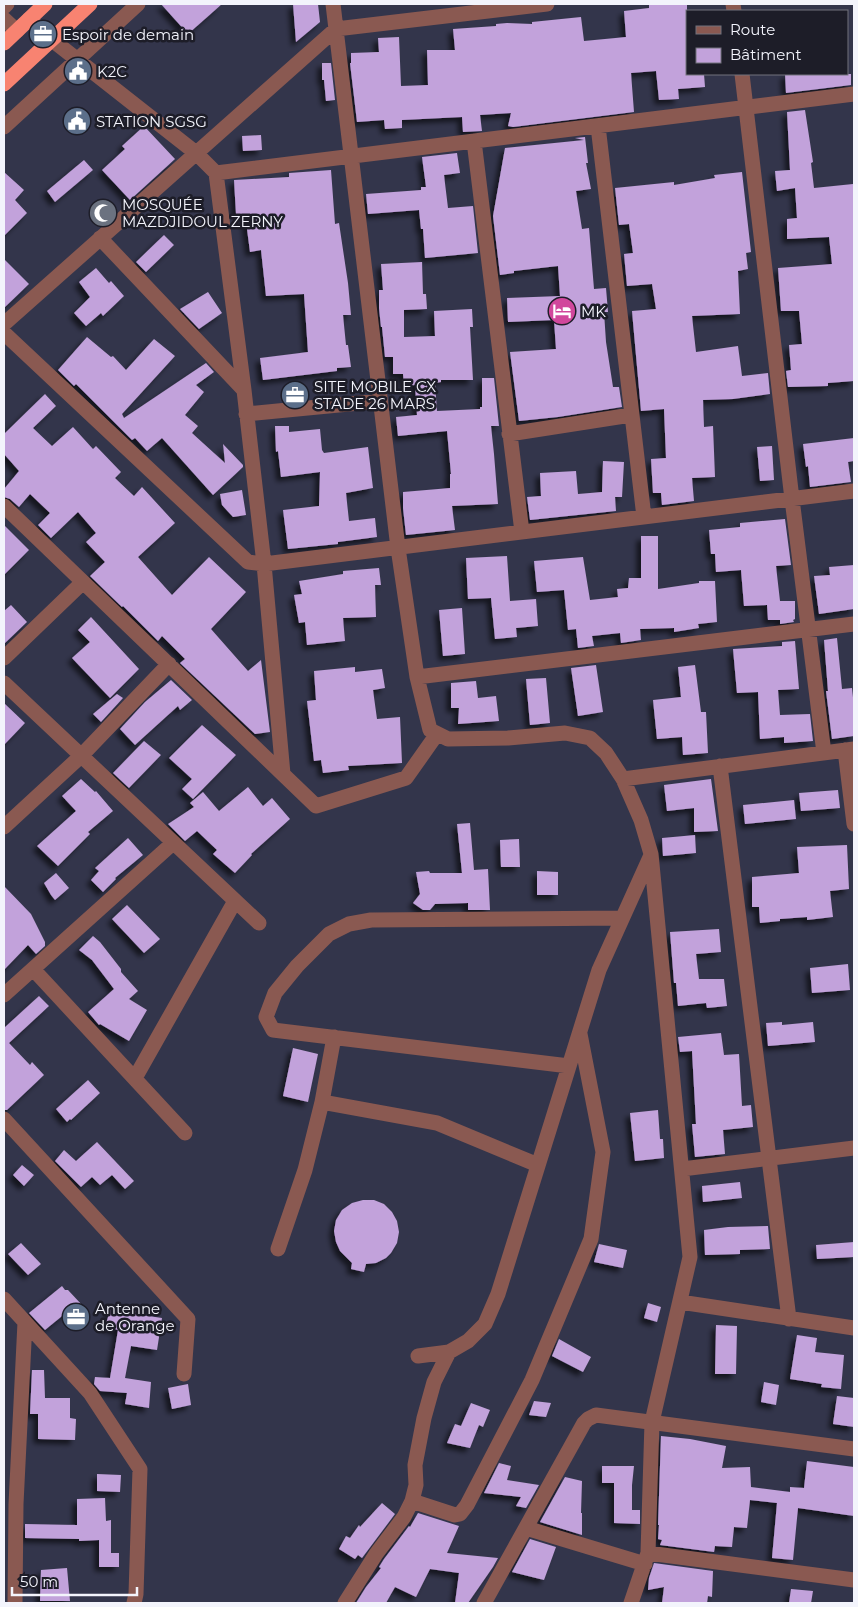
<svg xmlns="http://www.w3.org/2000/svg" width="858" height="1607" font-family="Montserrat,sans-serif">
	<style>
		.building { fill: #c2a2db; filter: url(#shadow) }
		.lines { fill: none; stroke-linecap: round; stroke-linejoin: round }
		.minor { stroke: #8a5951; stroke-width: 15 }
		.highway { stroke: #f88371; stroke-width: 15 }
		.labels { text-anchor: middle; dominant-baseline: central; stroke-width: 5; stroke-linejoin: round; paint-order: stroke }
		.poi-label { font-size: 15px; fill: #f3f4fc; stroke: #1d1d28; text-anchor: start }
	</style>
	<defs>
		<filter id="shadow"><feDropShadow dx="-4.5" dy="4.5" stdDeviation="2.5" flood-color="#0009"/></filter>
	</defs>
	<rect width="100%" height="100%" fill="#33354b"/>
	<path class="building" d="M161,4h61l-34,30z
		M293,4h25l2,18 -24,20z
		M668,4h19v70h17l1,13 -27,2 1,10 -20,1 -3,-29 -25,2 3,39 -121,15 -5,-1 3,-13 -31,2 2,16 -19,1 -1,-15 -60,3v8l-17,1 -1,-9 -27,2 -7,-59h1v-10l28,-1 -1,-14 21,-1 2,49 27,-1 -1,-35h28l-2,-21 43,-3v-2l11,-1 25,1v-2l49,-5 3,24 42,-4 -2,-26 25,-3v-3z
		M322,63h9l4,37 -9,1 -2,-21h-2z
		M785,74h66v11l-65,8z
		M805,110l8,52 -2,1 3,25 39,-4 1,14v183l-26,2v3l-40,1 -2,-16 5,-1 -2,-25 13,-1 -3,-33h-18l-3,-43 54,-4 -3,-27 -42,2v-20l10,-1 -2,-30 -18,3 -2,-20 15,-1 -3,-58z
		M144,126l31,33 -45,41 -28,-30 23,-21 -3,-3z
		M261,135l1,15 -19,1 -1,-15z
		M585,137l3,26h-2l5,26 -15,2 6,38 7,-1 5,61 12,-1 2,24h-4l2,30 7,45h6l3,20 -64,10 -39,4 -9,-69 46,-3 -2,-29 -46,2 -1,-24 53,-2 -2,-30 -44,5v2l-14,2 -7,-59 12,-68 79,-8 -9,-2z
		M457,153l3,20 -16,2 4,33 25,-2 5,47 -53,5 -2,-29h-2l-2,-19 -51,4 -2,-20 55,-4v-3h5l-4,-30z
		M84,160l9,10 -38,32 -8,-11z
		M331,170l4,54 4,-1 9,60 3,32h-8l3,30h2l3,22 -14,1v3l-74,9 -3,-22 48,-6 -4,-58 -38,2 -5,-46 -11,2 -5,-38h-9l-2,-34 55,-3v-4z
		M4,172l20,18 -9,10 12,13 -23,23z
		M742,172l9,80 -5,1 2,16 -10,2 2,43 -48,2 4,36 42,-6 4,30 26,-3 2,21 -37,5 -30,1 1,27 9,-1 2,51 -23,1 2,23 -32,4 -1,-12h-8l-2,-34 15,-1 -2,-49 -23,2 -9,-100 24,-2 -4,-25 -25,2 -3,-32 9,-1 -4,-29 -10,1 -4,-37 59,-6v3l41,-7 -1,-3z
		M164,235l10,10 -28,27 -10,-10z
		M4,259l25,25 -25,24z
		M422,262l1,32h3l1,15 -23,1v27l31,-1 -1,-25 38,-2 1,18h-3l3,53h-32v2l-6,1 2,28 43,-2v-2h2v-29h12l5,48h-8l3,28 4,50 -46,2 3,24 -49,5 -3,-27v-16l47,-4v-14h1l-4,-43 -49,5 -2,-19 21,-2 -2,-30 -11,1 -1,-12h-10v-17h-8l-3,-30h-1l-2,-19v-18h4l-2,-26z
		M96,268l13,15 2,-2 13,15 -21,20 -2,-3 -15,13 -12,-13 16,-16 -11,-15z
		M208,292l14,21 -23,16 -19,-20z
		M87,337l24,20 2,-1 13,14 28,-31 21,17 -53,58 2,4 82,-55 8,9 -18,13 8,7 -19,23 13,11 -6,7 33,30 -2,-19 20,21v2l-30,28 -51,-57 -15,13 -12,-13 -3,2 -56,-56 -2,2 -16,-16z
		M45,394l11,12 -23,22 19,18 21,-19 20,22 3,-3 25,26 -6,6 19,18 8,-9 33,36 -37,34 34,38 37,-38 37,35 -35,37 37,42 13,-11 9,72 -15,2 -75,-71 5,-4 -23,-23 -4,5 -35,-35 -1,1 -32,-31 15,-14 -19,-20 10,-9 -18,-21 -27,26 -13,-13 12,-12 -20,-19 -11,13 -9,-8 -6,-2v-8l15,-18 -15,-17v-20z
		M275,426h14v6l31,-3 2,21 2,3 44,-6 5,41 -27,5 3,28 26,-3 2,19 -39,5v2l-50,5 -5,-39 36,-4 1,-34 -39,5 -3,-26 -2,1z
		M854,438v23l-6,1 3,20 -41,5 -2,-21 -2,1 -3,-23z
		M772,446l2,34 -14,1 -3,-34z
		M603,461l21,1 -2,35h-7l1,14 -86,9 -3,-23 14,-1 -1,-23 36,-2 2,23 24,-2z
		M242,490l4,25 -13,2 -11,-12 -2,-11z
		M785,519l6,46 -15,1 4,35h15v18l-2,1 1,2 -14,2v-4h-12l-1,-15 -23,1 -3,-36 -25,2 -1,-18h-4l-2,-24 31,-3v-4z
		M4,525l25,25 -25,25z
		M641,536h17v53l41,-6v-2h16l2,41 -19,2 1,4 -25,4v-4l-34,1 1,11 -20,3 -1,-10 -28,3 2,10 -16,2 -2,-19 -8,1 -4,-40 -27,2 -3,-31 49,-4 7,43 28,-3 -1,-8 11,-1 1,-10h12z
		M507,556l3,45 26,-2 2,27 -22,2 1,9 -22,2 -4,-41 -23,1 -2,-41z
		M854,565v44l-35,5 -5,-38 16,-1 -1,-8z
		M379,568l2,17h-6l1,32 -33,1 2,23 -38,4 -2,-23 -6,1 -5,-28 8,-1 -3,-13 44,-7v-3z
		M11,605l16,17 -23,22v-33z
		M462,608l3,46 -22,2 -4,-46z
		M91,617l48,52 -29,29 -38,-40 18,-16 -12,-12z
		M837,638l5,51 10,-1 2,19v29l-22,3 -6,-48h2l-4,-51z
		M795,641l4,48 -21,1 2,25 30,-1 3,27 -29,2v-6l-24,2 -2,-47 -21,1 -4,-44 49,-3v-4z
		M596,665l7,47 -25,4 -7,-48z
		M695,665l6,47h5l2,41 -25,2 -1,-18 -25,2 -4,-39 28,-3 -3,-30z
		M355,667v5l27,-3 3,19 -12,2 4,29 23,-2 2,46 -54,3 1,4 -26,3 -2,-13 -7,1 -7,-60 9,-1 -2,-29z
		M546,678l4,45 -20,2 -4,-46z
		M171,680l21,20 -12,10 -2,-4 -43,39 -15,-16 25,-27z
		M476,681l2,17 18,-2 3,25 -41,3 1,-16h-8v-25z
		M117,694l6,4 -22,24 -8,-8z
		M4,703l21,20 -21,22z
		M202,725l34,30 -43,44 -11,-10 10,-10 -23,-21z
		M144,741l17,14 -32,33 -16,-15z
		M81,779l14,13 1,-1 17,20 -25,21 2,2 -32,32 -21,-20 39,-35 -14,-15z
		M711,779l7,52 -24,1v-24l-27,3 -3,-26z
		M248,787l15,19 9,-8 18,21 -39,35 1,1 -17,18 -22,-19 4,-4 -20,-19 -12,10 -17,-17 26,-17 -4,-4 13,-11 16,19z
		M838,790l2,18 -39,3 -2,-18z
		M794,800l2,19 -51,5 -2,-19z
		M470,823l4,47 14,-1 2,41h-22v-7l-33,1 -5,6h-7l-10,-7 7,-9 -4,-22 13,-1 1,2h32l-5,-49z
		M695,835l1,18 -33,3 -1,-18z
		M128,838l15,17 -28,23 1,1 -13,13 -12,-12 8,-9 -4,-3z
		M519,839l1,28h-19l-1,-27z
		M847,845l2,44 -19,2 3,26 -26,3v-3l-27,2v2l-20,2 -1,-16h-7v-30l47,-4 -2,-26z
		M537,871l21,1v23h-21z
		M56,873l13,15 -14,12 -4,-5 -7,-12z
		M4,886l27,28 14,28v4l-9,8 -8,-9 -24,25z
		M127,905l33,34 -16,14 -32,-34z
		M719,929l2,23 -25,2 3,25h25l3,27 -20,2 -1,-5 -28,3 -2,-23h-2l-4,-51z
		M93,936l7,6 21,27v3l17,19 -9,8 18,11 -18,31 -29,-17 -1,1 -11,-13 26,-23 -22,-29 -13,-10z
		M848,964l2,26 -38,3 -2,-25z
		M39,996l10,10 -40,37 21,22 2,-3 12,13 -37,35h-3v-82z
		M782,1022v3l31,-3 2,20 -47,4 -2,-23z
		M721,1033l3,22 15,-1 3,52 9,-1 2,22 -30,3 2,24 -30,3 -3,-33h4l-4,-73 -12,1 -2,-15z
		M293,1048l25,6 -10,48 -25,-6z
		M88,1080l12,13 -29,27 -1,-1 -3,3 -11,-13z
		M658,1110l2,29h3l1,19 -29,3 -5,-48z
		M97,1142l37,39 -9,8 -13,-14 -12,10 -8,-8 -11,10 -26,-26 9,-11 12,11z
		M22,1165l12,10 -10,11 -11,-11z
		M740,1182l2,16 -39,4 -1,-16z
		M363,1200h11l10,4 8,8 5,9 2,11 -2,11 -6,10 -5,5 -10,5 -10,1 -2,8 -13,-3 1,-6 -12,-12 -4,-9 -2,-11 2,-11 6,-10 10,-7z
		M768,1226l2,23 -30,1v4l-35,1 -1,-25 24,-3z
		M854,1242v15l-37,2 -1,-14z
		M21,1243l20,21 -13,11 -20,-21z
		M599,1244l28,6 -4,18 -29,-6z
		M62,1286l3,4h3l14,15v6l-9,7 -6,-6 -22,18 -16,-17z
		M648,1303l13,4 -4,15 -13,-4z
		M112,1304l24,7 -1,3 27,4 -5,32 -26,-4 -6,32 26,4 -2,26 -24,-4 2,-11 -27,-2 -6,-7 1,-7 15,1 8,-48 -13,-3z
		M716,1325l21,1 -1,48h-21z
		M797,1335l20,3 -2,14 29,3 -3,34 -20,-2 1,-3 -32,-5z
		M559,1339l32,18 -8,15 -31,-16z
		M32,1370h12l1,28h25v20l6,1 -1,21 -37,-1v-25h-8z
		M764,1382l15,3 -3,20 -15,-3z
		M188,1384l3,21 -19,4 -4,-21z
		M837,1396l17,2v29l-21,-3z
		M534,1401l17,2 -5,14 -17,-2z
		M471,1403l19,7 -7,17 -4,-2 -9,23 -23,-5 8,-19 6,2z
		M661,1436l29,3 36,7 -4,22 28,-1 1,20 39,5v-5l14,1 3,-27 47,6v49l-56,-8 -5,52 -21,-2 5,-55 -27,-3 -3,28 -13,-1 -2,20 -17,-1 -1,6 -54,-7 2,-5 -4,-1 1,-14h-1z
		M499,1463l12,3 -4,14 32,5 -13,23 -10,-2 5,-9 -37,-4z
		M602,1466h32l-2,19v25h8v14l-26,-1v-40h-12z
		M97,1474l24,1 -1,17 -23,-1z
		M565,1477l17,4 -1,32h1v22l-42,-13z
		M105,1498l1,23 5,-1v33h8v14h-20v-27l-20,1v-2l-54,-1v-14l52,1v-26z
		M382,1503l13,11 -33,44 -4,-3 -3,4 -16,-10 7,-13 4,2 9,-13 1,2z
		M418,1513l41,13 -12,27 51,5 -5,9 -25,36h-13l4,-30 -29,-4 -14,28 -21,-10 -9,16h-30l10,-16 15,-19 -2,-1 5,-8 25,-33 1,1z
		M530,1539l26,8 -12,33 -32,-8z
		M654,1563l59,8 -1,26 -4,-1 -1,7h-45l2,-16 -16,3 1,-12z
		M67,1568l3,33h-30l1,-31z
		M791,1589l22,2 -2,12h-22z"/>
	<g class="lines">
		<path class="minor" d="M333,4l65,544 19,129 13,53 18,9 60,-1 57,-5 25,5 16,15 17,26 18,41 10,34 39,403 -38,165 -4,131 -17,50
			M733,4l1,7
			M4,7l3,-3
			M4,19l13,12
			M29,19l22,20 145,114 20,20 28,217 20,174 19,210
			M742,74l50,425 32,254
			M598,126l46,391
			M4,127l134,-123
			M474,141l48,391
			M216,173l638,-79
			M100,238l144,152
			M4,324l332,-295 211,-25
			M4,333l244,229 16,2 590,-73
			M246,414l134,-13
			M509,434l122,-19
			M4,506l312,300 90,-28 31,-44
			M4,658l79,-76
			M417,677l437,-53
			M4,683l255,240
			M845,750l9,74
			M720,766l69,553
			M623,779l231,-30
			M4,827l77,-71 88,-92
			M33,969l152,164
			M4,995l169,-152
			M569,1066l-296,-36 -7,-13 9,-24 22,-27 32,-32 20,-10 22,-4 251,-2
			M135,1078l100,-177
			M322,1102l115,21 101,42
			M4,1119l184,200 -4,55
			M682,1169l172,-21
			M278,1249l27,-79 17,-68 12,-65
			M4,1299l86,94 50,76 -4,125 -2,9
			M680,1302l174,26
			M418,1356l31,-4 19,-11 17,-17 13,-30 101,-324 52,-115
			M412,1501l43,14 5,-1 7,-9 65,-125 59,-141 12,-87 -23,-118
			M526,1528l119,36
			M648,1553l206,27
			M15,1603l1,-99 9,-182
			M345,1603l31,-49 28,-37 8,-16 4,-16 -1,-20 9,-47 10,-36 15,-30
			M484,1603l100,-180 4,-4 8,-4 258,34"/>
		<path class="highway" d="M4,43l41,-39
			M4,84l86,-80"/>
	</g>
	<defs>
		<symbol id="office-disc" viewBox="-11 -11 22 22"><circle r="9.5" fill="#5c6f8a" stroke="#1d1d28"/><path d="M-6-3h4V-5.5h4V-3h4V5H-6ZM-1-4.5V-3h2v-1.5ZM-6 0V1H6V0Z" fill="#fff"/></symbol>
		<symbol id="civic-disc" viewBox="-11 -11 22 22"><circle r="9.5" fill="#5c6f8a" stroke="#1d1d28"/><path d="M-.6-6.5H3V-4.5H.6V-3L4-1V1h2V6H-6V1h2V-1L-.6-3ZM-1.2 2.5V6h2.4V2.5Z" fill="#fff"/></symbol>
		<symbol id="mosque-disc" viewBox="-11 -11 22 22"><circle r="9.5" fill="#6b7280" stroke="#1d1d28"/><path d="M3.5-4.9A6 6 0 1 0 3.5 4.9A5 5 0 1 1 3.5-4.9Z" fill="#fff"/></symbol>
		<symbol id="hotel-disc" viewBox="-11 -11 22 22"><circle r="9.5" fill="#d1479c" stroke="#1d1d28"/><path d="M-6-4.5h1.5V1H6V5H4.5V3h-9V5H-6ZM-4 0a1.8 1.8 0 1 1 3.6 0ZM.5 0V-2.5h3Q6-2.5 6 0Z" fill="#fff"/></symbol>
	</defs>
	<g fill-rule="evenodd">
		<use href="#office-disc" x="27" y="18" width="32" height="32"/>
		<use href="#civic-disc" x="62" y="55" width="32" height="32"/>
		<use href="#civic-disc" x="61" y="105" width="32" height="32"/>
		<use href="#mosque-disc" x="87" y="197" width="32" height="32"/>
		<use href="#hotel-disc" x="546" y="295" width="32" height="32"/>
		<use href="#office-disc" x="279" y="379" width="32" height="32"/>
		<use href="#office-disc" x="60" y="1301" width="32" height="32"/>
	</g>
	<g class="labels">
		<g class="poi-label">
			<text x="62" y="34">Espoir de demain</text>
			<text x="97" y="71">K2C</text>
			<text x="96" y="121">STATION SGSG</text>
			<text x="122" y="204">MOSQUÉE<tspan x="122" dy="17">MAZDJIDOUL ZERNY</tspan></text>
			<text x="581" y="311">MK</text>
			<text x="314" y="386">SITE MOBILE CX<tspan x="314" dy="17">STADE 26 MARS</tspan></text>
			<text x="95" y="1308">Antenne<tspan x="95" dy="17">de Orange</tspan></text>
		</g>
	</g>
	<rect width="858" height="1607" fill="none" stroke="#f3f4fc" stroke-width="10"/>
	<rect x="686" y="10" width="162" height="65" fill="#1d1d28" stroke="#73737d"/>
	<rect x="696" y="26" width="25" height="8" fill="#8a5951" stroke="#73737d"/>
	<text x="730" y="35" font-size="15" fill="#f3f4fc">Route</text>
	<rect x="696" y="48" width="25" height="15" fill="#c2a2db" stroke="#73737d"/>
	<text x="730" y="60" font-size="15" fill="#f3f4fc">Bâtiment</text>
	<path d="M12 1587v8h125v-8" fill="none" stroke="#f3f4fc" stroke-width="2.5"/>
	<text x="20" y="1587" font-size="15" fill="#f3f4fc" stroke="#1d1d28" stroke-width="4" paint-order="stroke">50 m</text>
</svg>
